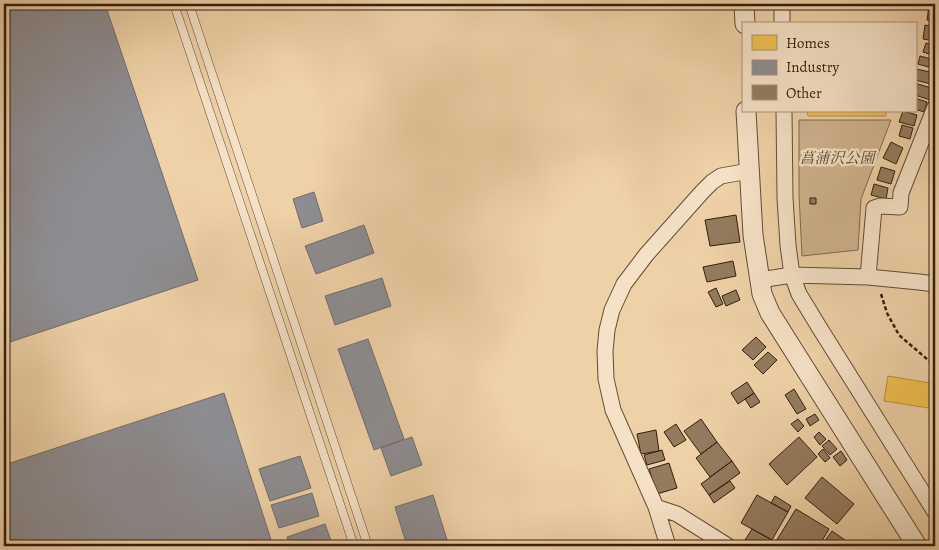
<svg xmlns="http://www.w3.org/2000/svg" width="939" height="550" font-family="Alegreya,'Noto Serif JP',serif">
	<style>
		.green { fill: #cfb38d; stroke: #80684e }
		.homes { fill: #f2c14e; stroke: #b8903b }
		.industry { fill: #8d8d92; stroke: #726c6b }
		.building { fill: #947b5e; stroke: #321e0f }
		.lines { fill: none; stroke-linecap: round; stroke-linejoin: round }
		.service-casing { stroke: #614b35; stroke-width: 9 }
		.minor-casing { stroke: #614b35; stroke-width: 17 }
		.tertiary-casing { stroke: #614b35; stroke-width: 21 }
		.path { stroke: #321e0f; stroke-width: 2.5; stroke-dasharray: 4 2.5; stroke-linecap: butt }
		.service { stroke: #f5e1c6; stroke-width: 8 }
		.minor { stroke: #f5e1c6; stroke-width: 15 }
		.tertiary { stroke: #f5e1c6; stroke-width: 19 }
		.labels { text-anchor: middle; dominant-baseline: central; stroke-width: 5; stroke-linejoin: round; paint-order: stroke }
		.park-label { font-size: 15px; font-style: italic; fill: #59432e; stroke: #f5e1c6 }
	</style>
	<rect width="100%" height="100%" fill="#efd1a7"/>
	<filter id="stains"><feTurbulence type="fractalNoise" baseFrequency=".004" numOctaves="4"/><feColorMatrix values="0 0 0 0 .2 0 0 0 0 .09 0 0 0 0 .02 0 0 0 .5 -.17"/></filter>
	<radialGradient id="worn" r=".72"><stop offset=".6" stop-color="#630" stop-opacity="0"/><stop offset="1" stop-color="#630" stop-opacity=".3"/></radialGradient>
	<path class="green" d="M799,120h92l-30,79 -3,51 -56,6 -3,-62z"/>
	<path class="homes" d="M807,111h79v5h-78z
		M888,376l47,8v25l-51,-8z"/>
	<path class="industry" d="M4,4h101l93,276 -194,64z
		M314,192l9,29 -21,7 -9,-29z
		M364,225l10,28 -58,21 -11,-28z
		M382,278l9,28 -56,19 -10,-29z
		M368,339l36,100 -30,11 -36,-101z
		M224,393l49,153h-269v-81z
		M412,437l10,28 -31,11 -10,-28z
		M300,456l11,32 -41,13 -11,-32z
		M312,493l7,23 -40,12 -8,-23z
		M433,495l16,51h-42l-12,-39z
		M325,524l8,22h-43l-3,-9z"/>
	<path class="building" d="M929,6l6,1v14l-8,-1z
		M925,25l10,2v14l-12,-2z
		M926,43l9,3v10l-12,-4z
		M920,56l15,4v9l-17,-5z
		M916,69l19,4v12l-20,-5z
		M915,83l19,6 -4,11 -15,-5z
		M915,98l12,4 -3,10 -9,-3z
		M903,111l14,4 -3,11 -15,-4z
		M902,125l11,3 -3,11 -11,-3z
		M891,142l12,6 -7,16 -13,-6z
		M881,167l14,4 -4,13 -14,-4z
		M874,184l14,4 -2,11 -15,-4z
		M810,198h6v6h-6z
		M736,215l4,27 -30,4 -5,-26z
		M733,261l3,15 -29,6 -4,-15z
		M716,288l7,16 -7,3 -8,-15z
		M736,290l4,10 -14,6 -4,-10z
		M756,337l10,10 -13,13 -11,-10z
		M768,352l9,8 -14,14 -9,-9z
		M747,382l7,11 -16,11 -7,-11z
		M794,389l12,20 -9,5 -12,-19z
		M754,393l6,9 -9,6 -6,-9z
		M815,414l4,6 -9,6 -4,-7z
		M701,419l16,23 -16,12 -17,-23z
		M798,419l6,7 -6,6 -7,-8z
		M676,424l10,16 -12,7 -10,-15z
		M656,430l3,21 -18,3 -4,-20z
		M819,432l7,7 -6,6 -6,-8z
		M799,437l18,20 -30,28 -18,-21z
		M829,440l8,9 -7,6 -8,-9z
		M717,442l15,19 -22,16 -14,-19z
		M823,449l7,9 -5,4 -7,-8z
		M662,450l3,10 -18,5 -3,-10z
		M841,451l6,9 -7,6 -7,-9z
		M732,461l8,12 -31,22 -8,-11z
		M669,463l8,25 -20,6 -8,-25z
		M822,477l32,27 -17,20 -32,-26z
		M730,481l5,7 -21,15 -5,-8z
		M757,495l31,17 -16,28 -31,-17z
		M775,496l16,10 -3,6 -17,-9z
		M796,509l33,20 -10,17h-39l-5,-3z
		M752,529l20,11 -4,6h-24l-2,-1z
		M832,531l13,9 -4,6h-20z"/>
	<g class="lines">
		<defs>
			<path id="service" d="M174,4l180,542
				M189,4l179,542"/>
			<path id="minor" d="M782,4v20
				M784,111l1,87 3,47 4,30 7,19 20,33 116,185
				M868,277l6,-69 6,-2 20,1 1,-14 34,-86
				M760,280l32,-5 76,2 51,5 16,2
				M656,507l21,7 51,32
				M668,546l-12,-39 -43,-97 -7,-31 -1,-28 2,-21 5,-20 12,-26 22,-29 56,-63 10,-10 9,-6 28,-5"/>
			<path id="tertiary" d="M744,4l1,20
				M746,111l7,124 9,59 8,19 34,54 113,179"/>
		</defs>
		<use href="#service" class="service-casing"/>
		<use href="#minor" class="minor-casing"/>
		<use href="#tertiary" class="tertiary-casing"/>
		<path class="path" d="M881,294l6,19 12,22 36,31"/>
		<use href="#service" class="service"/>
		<use href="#minor" class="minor"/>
		<use href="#tertiary" class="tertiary"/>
	</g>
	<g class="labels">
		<g class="park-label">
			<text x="837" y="158">菖蒲沢公園</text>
		</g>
	</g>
	<rect width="939" height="550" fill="none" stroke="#efd1a7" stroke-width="20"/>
	<rect x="5" y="5" width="929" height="540" fill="none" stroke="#321e0f" stroke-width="2.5"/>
	<rect x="10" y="10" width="919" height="530" fill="none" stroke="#321e0f"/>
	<rect x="742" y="22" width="175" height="90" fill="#f5e1c6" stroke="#a7937d"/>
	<rect x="752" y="35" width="25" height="15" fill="#f2c14e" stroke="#a7937d"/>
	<text x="786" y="48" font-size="15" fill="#321e0f">Homes</text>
	<rect x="752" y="60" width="25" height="15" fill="#8d8d92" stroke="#a7937d"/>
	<text x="786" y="72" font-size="15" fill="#321e0f">Industry</text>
	<rect x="752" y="85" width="25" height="15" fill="#947b5e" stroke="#a7937d"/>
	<text x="786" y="98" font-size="15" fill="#321e0f">Other</text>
	<rect width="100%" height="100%" filter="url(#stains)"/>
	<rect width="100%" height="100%" fill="url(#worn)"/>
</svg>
